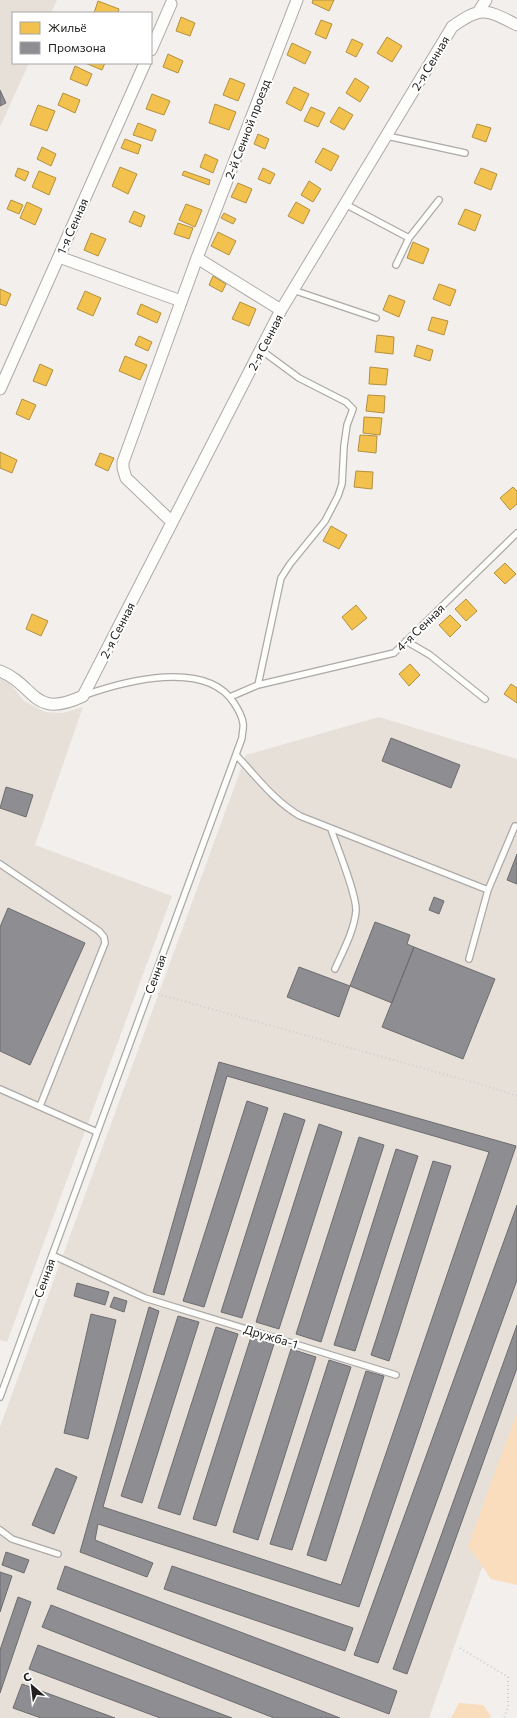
<svg xmlns="http://www.w3.org/2000/svg" width="517" height="1718" font-family="Commissioner,sans-serif">
	<style>
		.built { fill: #e7e0d8 }
		.green { fill: #f9ddbd }
		.homes { fill: #f2c14e; stroke: #b39140 }
		.industry { fill: #8d8d92; stroke: #6d6c6f }
		.lines { fill: none; stroke-linecap: round; stroke-linejoin: round }
		.service-casing { stroke: #aca9a7; stroke-width: 8 }
		.minor-casing { stroke: #aca9a7; stroke-width: 13 }
		.path { stroke: #cfcdcc; stroke-width: 2; stroke-dasharray: 1 3; stroke-linecap: butt }
		.service { stroke: #fdfdfc; stroke-width: 5.5 }
		.minor { stroke: #fdfdfc; stroke-width: 11 }
		.labels { text-anchor: middle; dominant-baseline: central; stroke-width: 4; stroke-linejoin: round; paint-order: stroke }
		.street-label { font-size: 12px; fill: #21201e; stroke: #fff }
	</style>
	<rect width="100%" height="100%" fill="#f2efec"/>
	<path class="built" d="M0,0h57l-6,13h-38v50h16l-29,64z
		M0,678l8,3 16,20 21,11 18,1 20,-6 -48,138 137,51 -165,446 -7,-2z
		M379,717l138,42v710l-88,249h-429v-291l246,-672z"/>
	<path class="green" d="M517,1412v173l-26,-6 -23,-33z
		M459,1703l24,2 8,11 -1,2h-39z"/>
	<path class="homes" d="M313,0h21l-5,11 -17,-8z
		M98,1l21,8 -1,4h-24z
		M181,17l14,6 -5,13 -14,-5z
		M321,20l11,4 -6,15 -11,-5z
		M387,37l15,9 -10,16 -15,-9z
		M352,39l11,5 -7,13 -10,-5z
		M292,43l19,9 -6,12 -18,-9z
		M168,54l15,7 -5,12 -15,-6z
		M85,63h20l-3,7z
		M75,66l17,8 -5,12 -17,-7z
		M230,78l15,6 -7,17 -15,-6z
		M355,78l14,9 -9,15 -14,-9z
		M294,87l15,7 -8,17 -15,-8z
		M63,93l17,7 -5,13 -17,-8z
		M152,94l18,7 -6,14 -18,-6z
		M215,104l21,8 -7,18 -20,-7z
		M38,105l17,6 -8,20 -17,-6z
		M311,107l14,6 -7,14 -14,-6z
		M339,107l14,8 -9,15 -14,-8z
		M138,123l18,7 -4,11 -19,-6z
		M477,124l14,4 -5,14 -14,-5z
		M258,134l11,5 -4,10 -11,-5z
		M125,139l16,6 -3,9 -17,-6z
		M42,147l14,7 -5,12 -14,-7z
		M323,148l16,8 -8,15 -16,-9z
		M205,154l13,6 -5,13 -13,-6z
		M120,167l17,7 -9,20 -16,-8z
		M18,168l11,4 -4,9 -10,-5z
		M263,168l12,6 -5,10 -12,-5z
		M481,168l16,6 -6,16 -17,-7z
		M39,171l17,7 -7,17 -17,-8z
		M184,171l26,9 -1,5 -27,-10z
		M309,181l12,8 -8,13 -12,-7z
		M238,183l14,6 -6,14 -15,-6z
		M11,200l12,5 -4,9 -12,-5z
		M27,202l15,7 -7,16 -15,-7z
		M296,202l14,8 -7,14 -15,-8z
		M186,204l16,6 -7,17 -16,-7z
		M465,209l16,6 -6,16 -17,-7z
		M134,211l11,5 -4,11 -12,-5z
		M224,213l12,6 -3,5 -12,-6z
		M178,223l15,5 -4,11 -15,-5z
		M218,232l18,9 -7,14 -18,-9z
		M91,233l15,6 -8,17 -14,-6z
		M413,242l16,7 -6,15 -16,-6z
		M213,276l13,8 -4,8 -13,-7z
		M439,284l17,6 -6,16 -17,-7z
		M0,289l11,5 -5,12 -6,-2z
		M85,291l16,7 -8,18 -16,-7z
		M389,295l16,6 -6,16 -16,-7z
		M240,302l16,7 -7,17 -17,-7z
		M141,304l20,9 -4,10 -20,-9z
		M432,317l16,4 -4,14 -16,-5z
		M377,335l17,2 -1,17 -18,-2z
		M139,336l13,6 -4,9 -13,-6z
		M417,345l16,5 -3,11 -16,-5z
		M125,356l22,9 -7,15 -21,-9z
		M40,364l13,6 -7,16 -13,-5z
		M370,367l18,2 -2,16 -17,-1z
		M368,395l17,1 -1,17 -18,-2z
		M22,399l14,6 -7,15 -13,-6z
		M364,417l18,1 -2,17 -17,-2z
		M360,435l17,1 -1,17 -18,-2z
		M0,452l17,8 -5,13 -12,-5z
		M100,453l14,5 -6,13 -13,-6z
		M356,471l17,1 -1,17 -18,-2z
		M513,487l4,4v13l-7,6 -10,-12z
		M331,526l16,9 -8,14 -16,-8z
		M505,563l11,11 -11,10 -11,-11z
		M466,599l11,12 -11,10 -11,-12z
		M356,605l11,13 -15,12 -10,-13z
		M32,614l16,7 -7,15 -15,-7z
		M450,615l11,11 -11,11 -11,-12z
		M410,664l10,11 -11,11 -10,-12z
		M511,684l6,4v15l-13,-9z"/>
	<path class="industry" d="M0,90l6,13 -6,3z
		M391,738l69,27 -9,23 -69,-27z
		M6,787l27,8 -7,22 -26,-9z
		M517,854v30l-10,-4z
		M434,897l10,4 -5,13 -10,-4z
		M8,908l77,35 -55,122 -30,-14v-124z
		M375,922l35,13 -3,9 7,3 -22,56 -42,-17z
		M414,947l81,32 -32,80 -81,-32z
		M299,967l51,19 -11,31 -52,-20z
		M219,1062l297,84 -157,461 -261,-83 -3,16 58,23 -6,14 -67,-25 69,-245 10,4 -56,196 238,78 148,-433 -262,-76 -63,219 -11,-3z
		M247,1101l21,7 -64,199 -21,-6z
		M284,1113l21,7 -63,198 -21,-6z
		M319,1124l23,8 -63,197 -23,-7z
		M359,1137l25,8 -63,197 -25,-8z
		M396,1149l22,7 -63,195 -21,-6z
		M433,1161l18,5 -62,195 -18,-6z
		M517,1205v75l-139,383 -24,-8z
		M77,1283l32,9 -4,13 -31,-9z
		M114,1297l13,4 -3,11 -14,-5z
		M91,1314l25,6 -28,119 -24,-6z
		M178,1316l21,6 -57,181 -21,-7z
		M517,1325v43l-110,306 -14,-5z
		M216,1327l22,7 -58,181 -22,-7z
		M251,1337l23,7 -58,182 -23,-7z
		M291,1349l25,8 -58,183 -25,-8z
		M329,1360l22,7 -59,183 -22,-6z
		M366,1371l18,5 -58,185 -19,-6z
		M56,1468l21,9 -23,57 -22,-9z
		M6,1552l23,8 -5,13 -22,-8z
		M65,1566l332,125 -8,23 -332,-125z
		M172,1566l181,62 -8,23 -181,-62z
		M0,1572l12,4 -12,36z
		M18,1597l13,5 -31,91v-43z
		M51,1605l289,113h-66l-232,-91z
		M38,1645l194,73h-72l-131,-49z
		M22,1684l93,34h-74l-28,-10z"/>
	<g class="lines">
		<defs>
			<path id="service" d="M387,136l78,17
				M345,204l64,34 30,-38
				M396,265l13,-27
				M293,290l83,28
				M406,641l24,14 55,44
				M258,685l23,-107 9,-14 35,-43 13,-25 4,-12 2,-38 3,-21 6,-16 -7,-7 -47,-24 -38,-28
				M230,697l28,-12 136,-32 123,-120
				M236,755c20,21 38,46 64,61l188,74 -19,69
				M331,829c6,18 26,66 25,82 -2,20 -13,40 -21,58
				M0,864l99,67 5,6 1,6 -65,163
				M488,890l27,-64
				M0,1089l97,43
				M52,1255l93,43 251,77
				M0,1397l242,-659c0,-5 2,-11 1,-15 -1,-7 -5,-14 -9,-20 -28,-44 -109,-22 -149,-8
				M0,1530l12,9 46,15"/>
			<path id="minor" d="M479,11l7,-11
				M151,50l20,-46
				M59,257l122,44
				M281,310l-84,-52 100,-258
				M0,389l145,-326
				M172,522l-46,-44 -3,-10v-6l74,-204
				M0,671c36,14 32,49 83,25l198,-386 171,-283c30,-22 35,-17 65,-2"/>
		</defs>
		<use href="#service" class="service-casing"/>
		<use href="#minor" class="minor-casing"/>
		<path class="path" d="M158,994l332,93 27,9
			M460,1648l48,29v30l-4,11"/>
		<use href="#service" class="service"/>
		<use href="#minor" class="minor"/>
	</g>
	<g class="labels">
		<g class="street-label">
			<text transform="translate(430 63) rotate(-59)">2-я Сенная</text>
			<text transform="translate(247 129) rotate(-69)">2-й Сенной проезд</text>
			<text transform="translate(72 226) rotate(-66)">1-я Сенная</text>
			<text transform="translate(265 342) rotate(-63)">2-я Сенная</text>
			<text transform="translate(420 627) rotate(-44)">4-я Сенная</text>
			<text transform="translate(117 630) rotate(-63)">2-я Сенная</text>
			<text transform="translate(155 974) rotate(-70)">Сенная</text>
			<text transform="translate(44 1278) rotate(-70)">Сенная</text>
			<text transform="translate(271 1336) rotate(17)">Дружба-1</text>
		</g>
	</g>
	<rect x="12" y="12" width="140" height="52" fill="#ffffff" stroke="#a6a6a5"/>
	<rect x="20" y="22" width="20" height="12" fill="#f2c14e" stroke="#a6a6a5"/>
	<text x="48" y="32" font-size="12" fill="#21201e">Жильё</text>
	<rect x="20" y="42" width="20" height="12" fill="#8d8d92" stroke="#a6a6a5"/>
	<text x="48" y="52" font-size="12" fill="#21201e">Промзона</text>
	<g transform="translate(32 1686) rotate(332)" stroke="#ffffff" stroke-width="3" paint-order="stroke">
	<path d="M0-3L7 15L0 10L-7 15Z" fill="#21201e"/>
	<text y="-6" font-size="11" font-weight="bold" text-anchor="middle" fill="#21201e">С</text>
	</g>
</svg>
